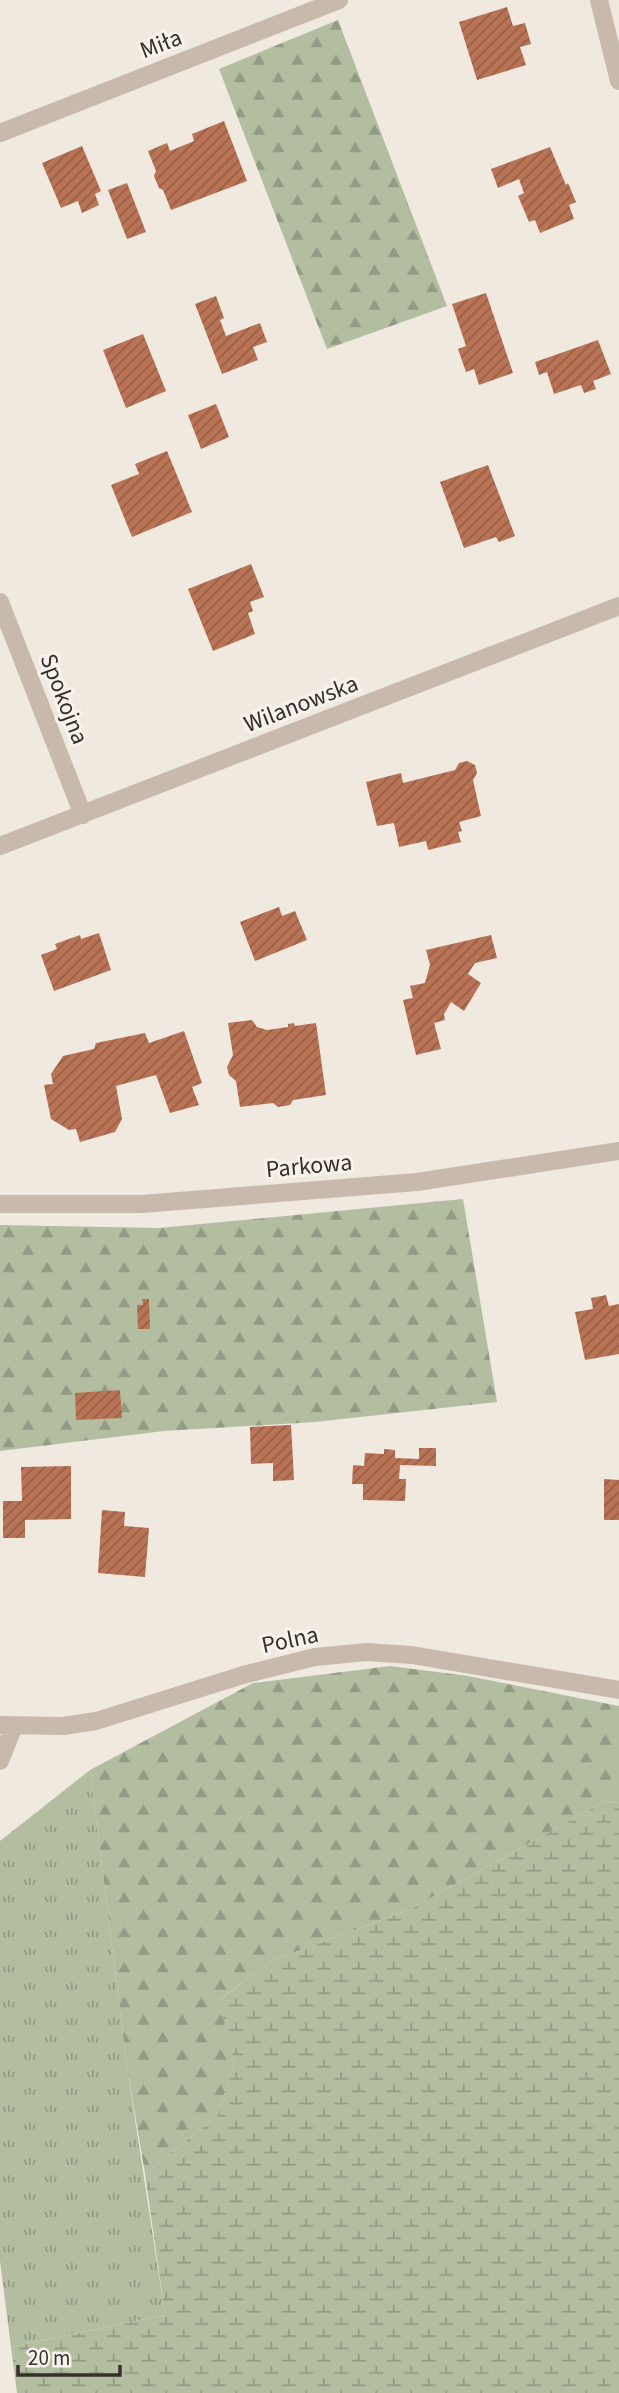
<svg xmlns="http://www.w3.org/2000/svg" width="619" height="2393" font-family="'Source Sans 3',sans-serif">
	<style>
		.grass { fill: url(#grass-tufts) }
		.forest { fill: url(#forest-firs) }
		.wetland { fill: url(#wetland-marsh) }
		.building { fill: url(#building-hatch) }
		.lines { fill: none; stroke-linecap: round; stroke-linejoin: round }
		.minor { stroke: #c7baad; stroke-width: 18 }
		.labels { text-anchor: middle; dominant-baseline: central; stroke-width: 6; stroke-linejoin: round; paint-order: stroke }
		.street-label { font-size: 24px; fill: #362f2b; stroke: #f8f3ec }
	</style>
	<defs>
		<pattern id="grass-tufts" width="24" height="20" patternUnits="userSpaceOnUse" patternTransform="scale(1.75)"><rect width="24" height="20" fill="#b3bea1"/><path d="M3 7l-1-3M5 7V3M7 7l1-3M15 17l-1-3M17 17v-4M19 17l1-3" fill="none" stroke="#929b83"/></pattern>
		<pattern id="forest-firs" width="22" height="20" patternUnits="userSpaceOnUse" patternTransform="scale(1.75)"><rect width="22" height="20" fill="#b3bea1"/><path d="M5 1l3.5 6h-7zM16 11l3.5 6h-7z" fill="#929b83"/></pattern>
		<pattern id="wetland-marsh" width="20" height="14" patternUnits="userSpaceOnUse" patternTransform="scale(1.75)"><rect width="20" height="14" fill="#b3bea1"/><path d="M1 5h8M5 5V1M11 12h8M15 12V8" fill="none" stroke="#929b83"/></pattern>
		<pattern id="building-hatch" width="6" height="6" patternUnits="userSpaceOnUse" patternTransform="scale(1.75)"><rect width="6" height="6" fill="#b97355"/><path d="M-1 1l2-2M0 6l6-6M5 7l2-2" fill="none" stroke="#975f47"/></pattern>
	</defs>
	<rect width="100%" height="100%" fill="#f0e9e0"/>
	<path class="grass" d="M90,1770l37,297 38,248 -154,32 -11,-86v-420z"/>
	<path class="forest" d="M338,20l109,286 -120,43 -108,-280z
		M463,1199l34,203 -182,20 -151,9 -164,20v-226l159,3z
		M390,1666l78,10 151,30v97l-14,-2 -194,108 -140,52 -51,38 14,63 -16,53 -73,59 -18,-107 -37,-297 163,-87z"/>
	<path class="wetland" d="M605,1801l14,2v590h-602l-6,-46 154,-32 -20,-141 73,-59 16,-53 -15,-62 52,-39 140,-52z"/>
	<path class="building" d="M507,7l6,19 12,-3 6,21 -11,3 6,18 -49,15 -18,-58z
		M224,121l23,60 -76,29 -8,-20 -4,-2 -5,-12 2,-5 -8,-20 19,-8 3,8 24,-10 -2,-7z
		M82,146l19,45 -6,3 4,11 -17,8 -4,-12 -17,7 -19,-45z
		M550,147l16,38 2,-2 8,19 -7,3 5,14 -34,14 -5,-13 -6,2 -11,-26 6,-3 -5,-14 -21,9 -7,-19z
		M127,183l19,49 -19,7 -19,-49z
		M486,293l27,80 -34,12 -5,-16 -8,3 -8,-23 8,-3 -14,-42z
		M216,296l8,22 -4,2 6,16 34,-13 7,19 -14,5 5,13 -36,14 -27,-70z
		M143,334l23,57 -40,17 -23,-58z
		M598,340l13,34 -18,7 3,8 -12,4 -3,-8 -27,9 -7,-22 -8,3 -4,-13z
		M216,404l13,33 -28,12 -13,-34z
		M167,451l25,61 -60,25 -21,-52 28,-11 -4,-10z
		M488,465l27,71 -16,6 -3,-5 -32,11 -24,-66z
		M251,564l13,33 -14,5 3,9 -5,2 7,21 -42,17 -25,-62z
		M467,761l8,4 2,8 -4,7 8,36 -22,6 3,9 -4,1 3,10 -33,8 -2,-9 -27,6 -5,-24 -17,3 -11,-44 35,-9 2,10 52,-13 4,-7z
		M279,907l3,9 13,-5 12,29 -52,21 -15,-39z
		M99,933l12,37 -57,21 -13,-36 16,-6 -2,-5 25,-9 1,4z
		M491,935l6,23 -22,5 -7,11 13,9 -17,28 -13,-9 -7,12 1,6 -11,3 7,26 -25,6 -13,-55 10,-2 -3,-12 15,-3 5,-18 -4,-15z
		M252,1020l5,7 10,3 21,-3v-3l6,-1 1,3 21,-3 10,72 -33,5 -3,5 -12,2 -5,-4 -33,4 -4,-26 -7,-6 -2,-8 6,-12 -5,-32z
		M184,1031l18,52 -10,4 7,18 -29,8 -14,-38 -40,11 6,33 -7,13 -35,10 -4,-13 -7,1 -18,-11 -7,-34 9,-1 -2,-10 12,-18 31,-7 2,-6 49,-10 4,10z
		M606,1295l3,11 10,-2v50l-34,6 -10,-48 18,-3 -2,-11z
		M142,1299h7l1,30h-12l-1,-24h6z
		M120,1390l2,28 -46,2 -1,-27z
		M291,1425l3,55 -21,1v-18l-22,1 -1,-37z
		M419,1448h17v18l-36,-1 -1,14h7l-1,22 -42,-1v-16h-11l1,-19 11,1 1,-13 19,1v-5l11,1v8l24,1z
		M71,1466v53l-46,1v18h-22v-37h19l-1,-34z
		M604,1479l15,1v40h-15z
		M102,1510l23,2 -1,14 25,2 -4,49 -47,-4z"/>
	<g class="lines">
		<path class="minor" d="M599,0l20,81
			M0,133l339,-133
			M0,602l83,213
			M0,846l619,-240
			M0,1204h142l275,-22 202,-31
			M0,1725l63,1 33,-5 147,-46 72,-18 51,-5 46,3 207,35
			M0,1761l14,-35"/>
	</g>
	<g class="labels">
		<g class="street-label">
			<text transform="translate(161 44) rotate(-21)">Miła</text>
			<text transform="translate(64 699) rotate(69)">Spokojna</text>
			<text transform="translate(301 704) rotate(-21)">Wilanowska</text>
			<text transform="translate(309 1166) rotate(-5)">Parkowa</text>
			<text transform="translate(290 1640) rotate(-12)">Polna</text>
		</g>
	</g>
	<path d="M18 2365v10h102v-10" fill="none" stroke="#362f2b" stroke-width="3.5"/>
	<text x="28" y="2365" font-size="21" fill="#362f2b" stroke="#f8f3ec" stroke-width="5" paint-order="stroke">20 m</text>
</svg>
